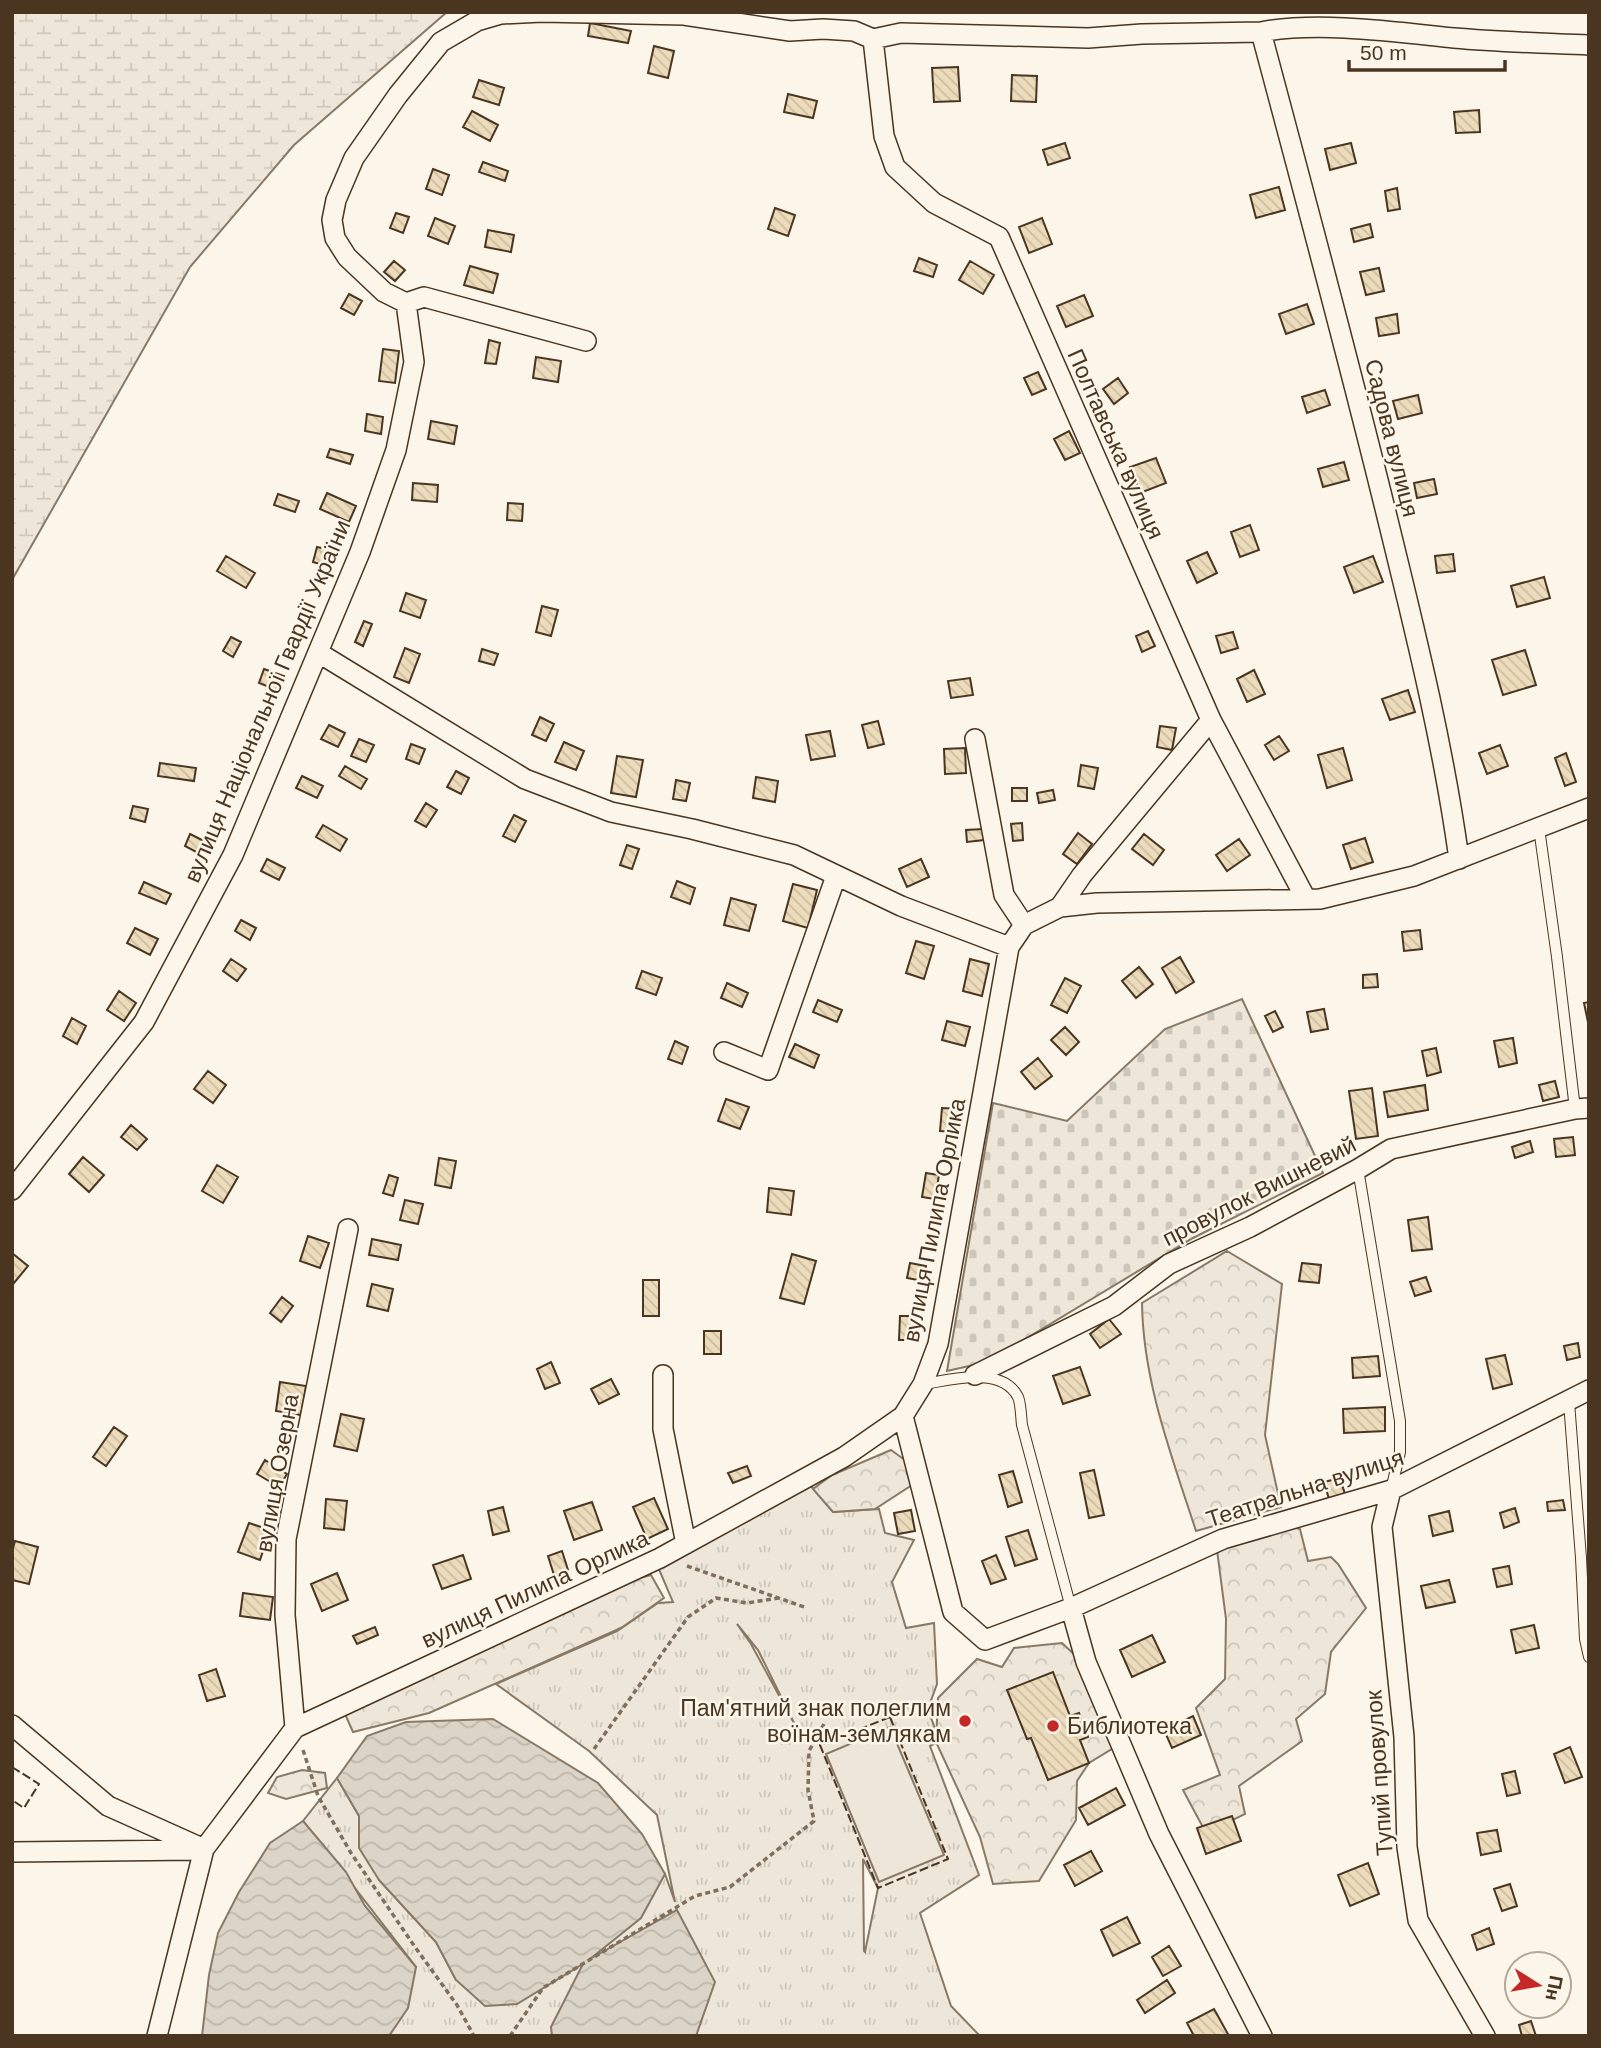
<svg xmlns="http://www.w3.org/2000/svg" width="1601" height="2048" font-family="Arial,sans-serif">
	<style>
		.grass { fill: url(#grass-tufts); stroke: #887966; stroke-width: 2; fill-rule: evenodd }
		.forest { fill: url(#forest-crowns); stroke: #887966; stroke-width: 2 }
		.wetland { fill: url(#wetland-marsh); stroke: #887966; stroke-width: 2 }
		.cemetery { fill: url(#cemetery-stones); stroke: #887966; stroke-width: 2 }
		.pitch { fill: #ede6d9; stroke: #887966; stroke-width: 2 }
		.water { fill: url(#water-waves); stroke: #887966; stroke-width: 2 }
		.building { fill: url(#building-back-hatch); stroke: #4a3520; stroke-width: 2 }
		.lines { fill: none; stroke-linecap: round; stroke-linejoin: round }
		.lane-casing { stroke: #4a3520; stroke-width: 12 }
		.street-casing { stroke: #4a3520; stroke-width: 22 }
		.path { stroke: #7f6f5c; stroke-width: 3.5; stroke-dasharray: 5 3.5; stroke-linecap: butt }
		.lane { stroke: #fbf6e9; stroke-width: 10 }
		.street { stroke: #fbf6e9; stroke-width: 19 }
		.fence { stroke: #4a3520; stroke-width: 2; stroke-dasharray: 9 3.5; stroke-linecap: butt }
		.poi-dot { fill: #c62828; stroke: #fbf6e9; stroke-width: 2.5 }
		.labels { text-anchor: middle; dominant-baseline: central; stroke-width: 5; stroke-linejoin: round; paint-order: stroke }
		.street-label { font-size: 23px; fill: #4a3520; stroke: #fbf6e9 }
		.poi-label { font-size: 23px; fill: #4a3520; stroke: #fbf6e9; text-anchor: end }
	</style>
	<defs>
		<pattern id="grass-tufts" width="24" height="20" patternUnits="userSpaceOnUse" patternTransform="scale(1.75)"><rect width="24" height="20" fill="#ede6d9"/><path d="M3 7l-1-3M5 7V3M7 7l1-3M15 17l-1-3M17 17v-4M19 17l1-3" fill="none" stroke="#cdc6ba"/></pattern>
		<pattern id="forest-crowns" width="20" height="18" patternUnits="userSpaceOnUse" patternTransform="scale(1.75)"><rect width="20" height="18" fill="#ede6d9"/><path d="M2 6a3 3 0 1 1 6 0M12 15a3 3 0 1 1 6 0" fill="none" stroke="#cdc6ba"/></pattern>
		<pattern id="wetland-marsh" width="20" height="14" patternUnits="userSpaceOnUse" patternTransform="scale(1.75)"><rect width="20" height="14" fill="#ede6d9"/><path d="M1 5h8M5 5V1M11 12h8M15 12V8" fill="none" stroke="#cdc6ba"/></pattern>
		<pattern id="cemetery-stones" width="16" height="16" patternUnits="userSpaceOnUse" patternTransform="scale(1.75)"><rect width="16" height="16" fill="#ede6d9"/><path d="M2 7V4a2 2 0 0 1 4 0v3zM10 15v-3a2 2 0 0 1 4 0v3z" fill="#cdc6ba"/></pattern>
		<pattern id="water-waves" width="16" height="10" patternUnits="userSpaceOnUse" patternTransform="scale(1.75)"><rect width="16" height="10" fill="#dcd4c6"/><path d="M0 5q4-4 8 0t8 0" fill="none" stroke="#beb7aa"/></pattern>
		<pattern id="building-back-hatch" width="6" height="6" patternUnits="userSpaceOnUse" patternTransform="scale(1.75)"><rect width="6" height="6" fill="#ecdcbc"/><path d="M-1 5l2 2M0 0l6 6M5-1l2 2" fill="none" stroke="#ccbda1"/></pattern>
	</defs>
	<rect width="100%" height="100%" fill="#fbf6e9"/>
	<path class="grass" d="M810,1485l23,27 46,-3 6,24 29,7 -22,42 14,46 28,-5 3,61 -11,30 3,-1 11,28 -10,5 49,129 -59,38 31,93 29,30h-595l31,-69 -113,-146 34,-43 22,38 20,64 57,62 20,38 87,8 122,-114 10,28 -18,-87 -68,-64 -93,-67 121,-53 41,-28 15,-1 -15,-35zM737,1624l21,26 37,75 -44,-81zM863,1859l15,29 -13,64 -1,-1z"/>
	<path class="forest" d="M1227,1251l55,33 -17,151 16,72 -85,24c-24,-74 -53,-149 -54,-228z
		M891,1450l18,13 3,22 -37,24 -42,3 -20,-23 19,-14z
		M1289,1526l11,3 8,32 23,-4 7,7 28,44 -35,44 -6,42 -29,25 6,22 -63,45 6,28 -39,19 -23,-43 37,-15 -24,-67 29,-29 1,-60 -9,-69z
		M651,1575l13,23 -43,30 -192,85 -76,19 -8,-18 279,-132z
		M1062,1643l16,15 37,89 -26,16 -12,18 -1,39 -37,61 -46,3 -13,-47 -44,-95 2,-44 39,-39 25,8 12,-19z
		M302,1770l23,3 2,15 -41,11 -18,-6 9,-16z"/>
	<path class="wetland" d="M12,12h435l-153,133 -104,122 -178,313z"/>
	<path class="cemetery" d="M1242,999l81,174 -130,65 -206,124 -40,9 46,-268 74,18 98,-92z"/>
	<path class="pitch" d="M890,1727l54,128 -65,27 -53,-128z"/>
	<path class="water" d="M493,1719l105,64 44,51 23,40 -24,44 -51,41 87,-49 38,72 -19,54h-144l-1,-9 32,-63 -66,40 -32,2 -29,-26 -20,-38 -57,-62 -20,-32v-32l-22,-38 30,-42 39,-14z
		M303,1821l43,51 19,34 51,61 -8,41 -19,28h-187l7,-61 9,-42 21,-41 31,-49z"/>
	<path class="building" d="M590,23l41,8 -3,12 -40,-7z
		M654,46l20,5 -6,27 -20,-5z
		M958,67l2,34 -26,1 -2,-34z
		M1012,75l25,1 -1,26 -25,-1z
		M479,80l25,8 -5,17 -26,-8z
		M788,94l29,7 -4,17 -29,-6z
		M1479,110l1,22 -24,1 -2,-21z
		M472,111l26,14 -8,16 -27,-14z
		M1065,143l5,15 -22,7 -5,-15z
		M1351,143l5,20 -26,7 -5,-21z
		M483,162l25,9 -3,10 -26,-9z
		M433,169l16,6 -7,20 -16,-6z
		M1279,187l6,23 -29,8 -6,-23z
		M1397,188l3,21 -12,2 -3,-20z
		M775,208l20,7 -7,21 -20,-7z
		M396,213l13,4 -6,16 -13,-5z
		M435,218l20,8 -7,18 -20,-8z
		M1042,218l10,26 -23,9 -10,-26z
		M1370,224l3,13 -19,5 -3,-13z
		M488,230l26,5 -3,17 -26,-5z
		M919,258l18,7 -4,12 -19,-6z
		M394,261l11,9 -10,11 -11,-9z
		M970,261l24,14 -11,19 -24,-14z
		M470,266l28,8 -5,19 -29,-8z
		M1379,268l5,23 -18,4 -6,-23z
		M349,294l13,7 -8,14 -13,-7z
		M1084,295l9,21 -27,11 -9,-21z
		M1307,304l7,20 -28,10 -7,-20z
		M1397,314l2,19 -20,3 -3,-18z
		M489,340l11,3 -4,21 -11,-1z
		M383,349l16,2 -4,32 -16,-2z
		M536,357l25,4 -3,21 -25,-4z
		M1038,372l8,17 -14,6 -8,-17z
		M1118,378l10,15 -14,11 -11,-15z
		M1325,390l5,15 -23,8 -5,-16z
		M1418,395l4,18 -24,6 -5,-18z
		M367,414l16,3 -2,17 -16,-3z
		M431,421l26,5 -3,18 -26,-5z
		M1069,431l11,22 -15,7 -11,-21z
		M330,449l23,6 -3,9 -23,-7z
		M1156,458l10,25 -26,10 -10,-26z
		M1344,462l5,18 -26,7 -5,-18z
		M1434,479l3,15 -20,4 -3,-15z
		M413,483l25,2 -1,17 -25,-2z
		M327,493l29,13 -7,16 -29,-13z
		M278,494l21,7 -4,11 -21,-7z
		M508,503l15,1 -1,17 -15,-1z
		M1250,525l9,25 -19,7 -9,-25z
		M317,547l14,3 -4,16 -14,-4z
		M1207,552l10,21 -20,10 -10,-22z
		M1453,554l2,17 -18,2 -2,-17z
		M226,556l29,17 -9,15 -29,-17z
		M1373,556l10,26 -29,11 -10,-26z
		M1544,577l6,21 -33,9 -6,-21z
		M406,593l20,7 -6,18 -20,-7z
		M542,606l16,4 -7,26 -15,-4z
		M364,621l8,3 -9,22 -8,-4z
		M1148,631l7,15 -13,6 -6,-16z
		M1233,632l5,16 -17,5 -5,-17z
		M231,637l10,5 -8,15 -10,-6z
		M405,648l15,6 -11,29 -15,-6z
		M482,649l16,5 -4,11 -15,-4z
		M1525,650l11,35 -33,10 -11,-35z
		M264,669l20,7 -5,15 -20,-8z
		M1254,670l11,24 -18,8 -10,-23z
		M970,678l3,17 -22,3 -3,-17z
		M1408,690l7,22 -25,8 -8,-21z
		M540,717l14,7 -8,17 -14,-6z
		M878,721l6,23 -16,4 -6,-23z
		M329,725l16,8 -7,14 -17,-8z
		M1160,726l16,2 -4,22 -15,-3z
		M830,731l5,25 -24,4 -5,-25z
		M1279,736l10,15 -15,9 -9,-15z
		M359,739l15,6 -8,17 -15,-6z
		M564,742l20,9 -8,19 -21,-8z
		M411,744l14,5 -6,15 -13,-5z
		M1500,745l8,21 -21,8 -8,-21z
		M965,748l1,25 -21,1 -1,-25z
		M1343,748l9,32 -25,8 -9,-33z
		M1566,753l10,29 -11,4 -10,-28z
		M617,756l26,4 -7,37 -25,-4z
		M160,763l36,5 -2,13 -36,-5z
		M1081,765l17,3 -4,21 -16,-3z
		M345,766l22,13 -6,10 -22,-13z
		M456,771l13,7 -8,16 -14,-7z
		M302,776l21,10 -6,12 -21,-10z
		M756,777l22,4 -3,21 -22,-4z
		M676,780l14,3 -4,18 -13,-2z
		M1012,788h15v13h-15z
		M1053,790l2,10 -16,3 -2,-10z
		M426,803l11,7 -11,17 -11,-6z
		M133,806l15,3 -3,13 -15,-4z
		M514,815l12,6 -11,21 -12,-6z
		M1022,823l1,17 -10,1 -2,-17z
		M323,825l24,14 -7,12 -24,-14z
		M983,829l1,11 -17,2 -1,-12z
		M1078,833l14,11 -15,20 -14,-10z
		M190,834l14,7 -6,12 -13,-7z
		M1144,834l20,16 -11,15 -21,-16z
		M1365,838l8,24 -22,7 -8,-24z
		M1239,839l11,16 -23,16 -11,-16z
		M627,845l12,4 -7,20 -12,-4z
		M267,859l18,9 -6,12 -18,-9z
		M921,859l8,18 -22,10 -8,-18z
		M677,881l18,7 -5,16 -19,-7z
		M144,882l27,12 -5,10 -27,-11z
		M793,884l24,6 -9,38 -25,-7z
		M731,898l25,7 -7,26 -25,-6z
		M241,920l15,8 -6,12 -15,-9z
		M135,928l23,11 -8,16 -23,-12z
		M1420,930l2,19 -18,2 -2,-19z
		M916,941l18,5 -10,33 -18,-6z
		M1180,957l14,25 -18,11 -14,-25z
		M231,959l15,10 -9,12 -14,-10z
		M970,959l19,5 -7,32 -19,-5z
		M1139,967l14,17 -17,14 -14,-17z
		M642,971l20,7 -6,17 -20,-7z
		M1377,974l1,13 -15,1v-13z
		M1065,978l16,8 -14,27 -16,-8z
		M727,983l21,10 -6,14 -21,-9z
		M119,991l17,12 -12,18 -17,-11z
		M818,1000l24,10 -5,12 -24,-10z
		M1589,1002v25l-5,-24z
		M1324,1009l4,20 -17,3 -4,-20z
		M1275,1011l8,16 -10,5 -8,-16z
		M72,1018l14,8 -9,18 -14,-8z
		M947,1021l23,6 -5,19 -23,-6z
		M1065,1027l14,15 -13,13 -15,-15z
		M1513,1038l4,25 -18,4 -5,-26z
		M675,1041l13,6 -6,17 -14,-5z
		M795,1044l24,11 -5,13 -25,-11z
		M1436,1048l5,24 -14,4 -5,-25z
		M1038,1058l14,18 -17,13 -14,-17z
		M208,1071l18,14 -13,18 -19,-14z
		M1555,1081l4,16 -16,4 -4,-16z
		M1425,1085l3,25 -40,7 -4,-25z
		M1372,1088l6,48 -22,3 -7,-48z
		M726,1099l23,8 -9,22 -22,-8z
		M942,1108l18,1 -2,23 -18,-1z
		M131,1125l16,14 -10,11 -16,-13z
		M1573,1137l2,18 -19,2 -2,-18z
		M1530,1141l3,11 -18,6 -3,-11z
		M83,1157l21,18 -15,17 -20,-18z
		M439,1158l17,3 -5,27 -16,-3z
		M217,1165l21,12 -15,26 -21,-12z
		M926,1173l13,2 -4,24 -13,-2z
		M389,1175l9,3 -5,18 -10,-3z
		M769,1188l25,3 -3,24 -24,-3z
		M405,1200l18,4 -5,20 -18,-4z
		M1428,1217l4,32 -20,2 -4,-31z
		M308,1236l21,7 -9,25 -20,-7z
		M372,1239l29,6 -3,15 -29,-5z
		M12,1253l16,13 -14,17 -2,-2z
		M792,1254l24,7 -12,43 -24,-6z
		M910,1263l16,3 -3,15 -16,-3z
		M1302,1263l19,2 -2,18 -20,-2z
		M1426,1277l5,14 -16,5 -5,-14z
		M643,1280h16v36h-16z
		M372,1284l21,5 -5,22 -21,-5z
		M282,1297l11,9 -12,16 -11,-9z
		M900,1316h16l-1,24h-16z
		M1109,1319l12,15 -21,14 -10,-14z
		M704,1331h17v23h-17z
		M1578,1343l2,14 -13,3 -3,-14z
		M1505,1355l7,29 -19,5 -7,-30z
		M1378,1356l2,20 -27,2 -1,-20z
		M551,1362l9,21 -15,6 -8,-20z
		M1080,1367l10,28 -27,9 -10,-28z
		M611,1379l8,15 -20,10 -8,-15z
		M280,1382l26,4 -5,29 -25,-4z
		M1385,1407v24l-41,2 -1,-24z
		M341,1414l23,5 -7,32 -23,-5z
		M114,1427l13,9 -21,30 -13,-9z
		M265,1460l22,14 -8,13 -22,-13z
		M747,1466l4,10 -18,7 -5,-10z
		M1094,1470l10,45 -15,3 -9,-45z
		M1013,1471l9,31 -14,5 -9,-32z
		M1340,1478l5,16 -16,5 -5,-17z
		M654,1498l14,31 -21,10 -14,-32z
		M326,1499l21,2 -3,29 -20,-2z
		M1563,1500l2,10 -17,1 -1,-9z
		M592,1502l10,28 -28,10 -10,-29z
		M503,1507l6,24 -16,4 -5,-24z
		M1515,1508l4,14 -15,6 -4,-15z
		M911,1510l4,21 -17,3 -4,-21z
		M1449,1511l4,20 -20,5 -4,-20z
		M249,1523l21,7 -10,30 -22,-8z
		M1028,1530l9,29 -22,7 -9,-29z
		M15,1541l23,6 -9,37 -17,-4v-28z
		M562,1551l6,19 -14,5 -6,-19z
		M463,1555l8,24 -29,10 -9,-24z
		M996,1555l10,24 -15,5 -9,-23z
		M1509,1566l3,18 -15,3 -4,-18z
		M337,1573l11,27 -26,11 -11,-27z
		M1449,1580l6,22 -29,6 -5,-22z
		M243,1593l30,4 -3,23 -30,-4z
		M1534,1625l5,23 -23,5 -5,-23z
		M375,1627l3,8 -21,9 -4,-8z
		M1152,1635l13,27 -33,15 -12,-27z
		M216,1669l9,27 -18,5 -8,-26z
		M1053,1672l17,44 9,-3 9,24 -8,3 9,23 -41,17 -17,-42 -4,1 -20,-49z
		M1193,1716l8,19 -29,13 -8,-18z
		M1570,1747l12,30 -17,6 -11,-29z
		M1515,1771l5,22 -13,3 -5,-22z
		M1116,1788l9,17 -37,20 -9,-17z
		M1232,1816l9,25 -35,13 -9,-26z
		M1497,1830l4,21 -20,4 -4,-22z
		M1091,1851l11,20 -27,15 -11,-21z
		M1368,1863l11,31 -29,12 -12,-31z
		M1510,1884l7,22 -15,5 -8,-22z
		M1127,1917l13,26 -27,13 -12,-26z
		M1489,1928l5,16 -17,6 -5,-15z
		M1169,1946l12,20 -18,10 -11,-19z
		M1167,1980l8,13 -30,20 -8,-13z
		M1214,2009l15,27h-35l-7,-13z
		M1531,2021l5,15h-14l-3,-11z"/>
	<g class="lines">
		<defs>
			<path id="lane" d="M1539,828l18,129 18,152
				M1358,1169l42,252v31l-9,38
				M924,1384c26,-4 78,-19 94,13 3,7 3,20 4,28l49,183
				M1569,1402l12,156 4,81 4,18"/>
			<path id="street" d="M1261,32c45,168 90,336 131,505 26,106 52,213 67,322
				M873,39l11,97 11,31 39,36 65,34 212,483 95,179
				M586,341l-162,-44 -18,6 -22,-11 -37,-35 -12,-19 -3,-18 4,-20 18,-42 44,-63 43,-53 36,-21 24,-7 41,-2 142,3 106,16 33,-2 31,2 19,8 28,-6 187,5 54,-4 119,-2c57,-11 135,0 193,6 45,4 90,5 135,7
				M319,653l206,126 86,33 81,17 102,26 107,51 108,41
				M975,739l29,156 20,30
				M1060,907l22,-32 129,-155
				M724,1052l44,18 68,-194
				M12,1190l132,-168 89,-167 127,-303 36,-102 18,-88 -8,-59
				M663,1375v54l23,115
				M975,1375l139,-69 55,-42 81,-37 108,-58 33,-20 184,-40 14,-1
				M903,1416l50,196 32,28 86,-32 152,-69 168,-49 198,-100
				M1391,1490l-9,37 22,210 3,110 11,73 67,116
				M1071,1608l15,54 73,172 103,202
				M12,1725l96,81 96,43
				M295,1728l-10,-113 1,-76 62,-310
				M12,1852l183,-2
				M157,2036l47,-187 91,-121 365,-170 184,-101 59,-41 20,-32 15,-40 71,-397 15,-22 36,-18 37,-4 223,-4 94,-23 175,-68"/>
		</defs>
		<use href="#lane" class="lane-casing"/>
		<use href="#street" class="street-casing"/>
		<path class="path" d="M687,1566l120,42
			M594,1749l94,-132 28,-19 31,5 32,-5
			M303,1750l15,46 33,57 64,94 42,58 17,31
			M510,2036l33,-48 152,-92 35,-9 84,-66 -6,-31 1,-39 15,-27"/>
		<use href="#lane" class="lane"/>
		<use href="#street" class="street"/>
		<path class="fence" d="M890,1717l58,142 -70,29 -58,-143z
			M12,1767l27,17 -15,24 -12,-8"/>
	</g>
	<g class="poi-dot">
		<circle cx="965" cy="1721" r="7"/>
		<circle cx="1053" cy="1726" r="7"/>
	</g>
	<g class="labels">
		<g class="street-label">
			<text transform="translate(1392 438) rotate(76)">Садова вулиця</text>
			<text transform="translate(1116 444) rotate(66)">Полтавська вулиця</text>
			<text transform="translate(267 701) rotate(-67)">вулиця Національної Гвардії України</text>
			<text transform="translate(1259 1191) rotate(-27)">провулок Вишневий</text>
			<text transform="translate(934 1220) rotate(-79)">вулиця Пилипа Орлика</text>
			<text transform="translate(277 1473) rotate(-80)">вулиця Озерна</text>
			<text transform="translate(1305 1488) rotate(-18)">Театральна вулиця</text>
			<text transform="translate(535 1589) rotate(-25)">вулиця Пилипа Орлика</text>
			<text transform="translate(1379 1773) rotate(-94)">Тупий провулок</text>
		</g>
		<g class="poi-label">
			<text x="951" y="1708">Пам'ятний знак полеглим<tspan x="951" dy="26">воїнам-землякам</tspan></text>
			<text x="1067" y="1726" text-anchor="start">Библиотека</text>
		</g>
	</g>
	<rect width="1601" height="2048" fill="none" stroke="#4a3520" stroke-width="28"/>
	<g transform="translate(1538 1985) rotate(101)"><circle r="33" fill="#fbf6e9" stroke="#b4a999" stroke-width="2"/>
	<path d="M0-5L12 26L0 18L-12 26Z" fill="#c62828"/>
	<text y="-10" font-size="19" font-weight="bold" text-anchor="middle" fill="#4a3520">Пн</text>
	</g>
	<path d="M1349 60v10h156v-10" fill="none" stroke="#4a3520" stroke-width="3.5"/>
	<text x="1360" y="60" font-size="21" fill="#4a3520" stroke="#fbf6e9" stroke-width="5" paint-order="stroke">50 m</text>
</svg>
